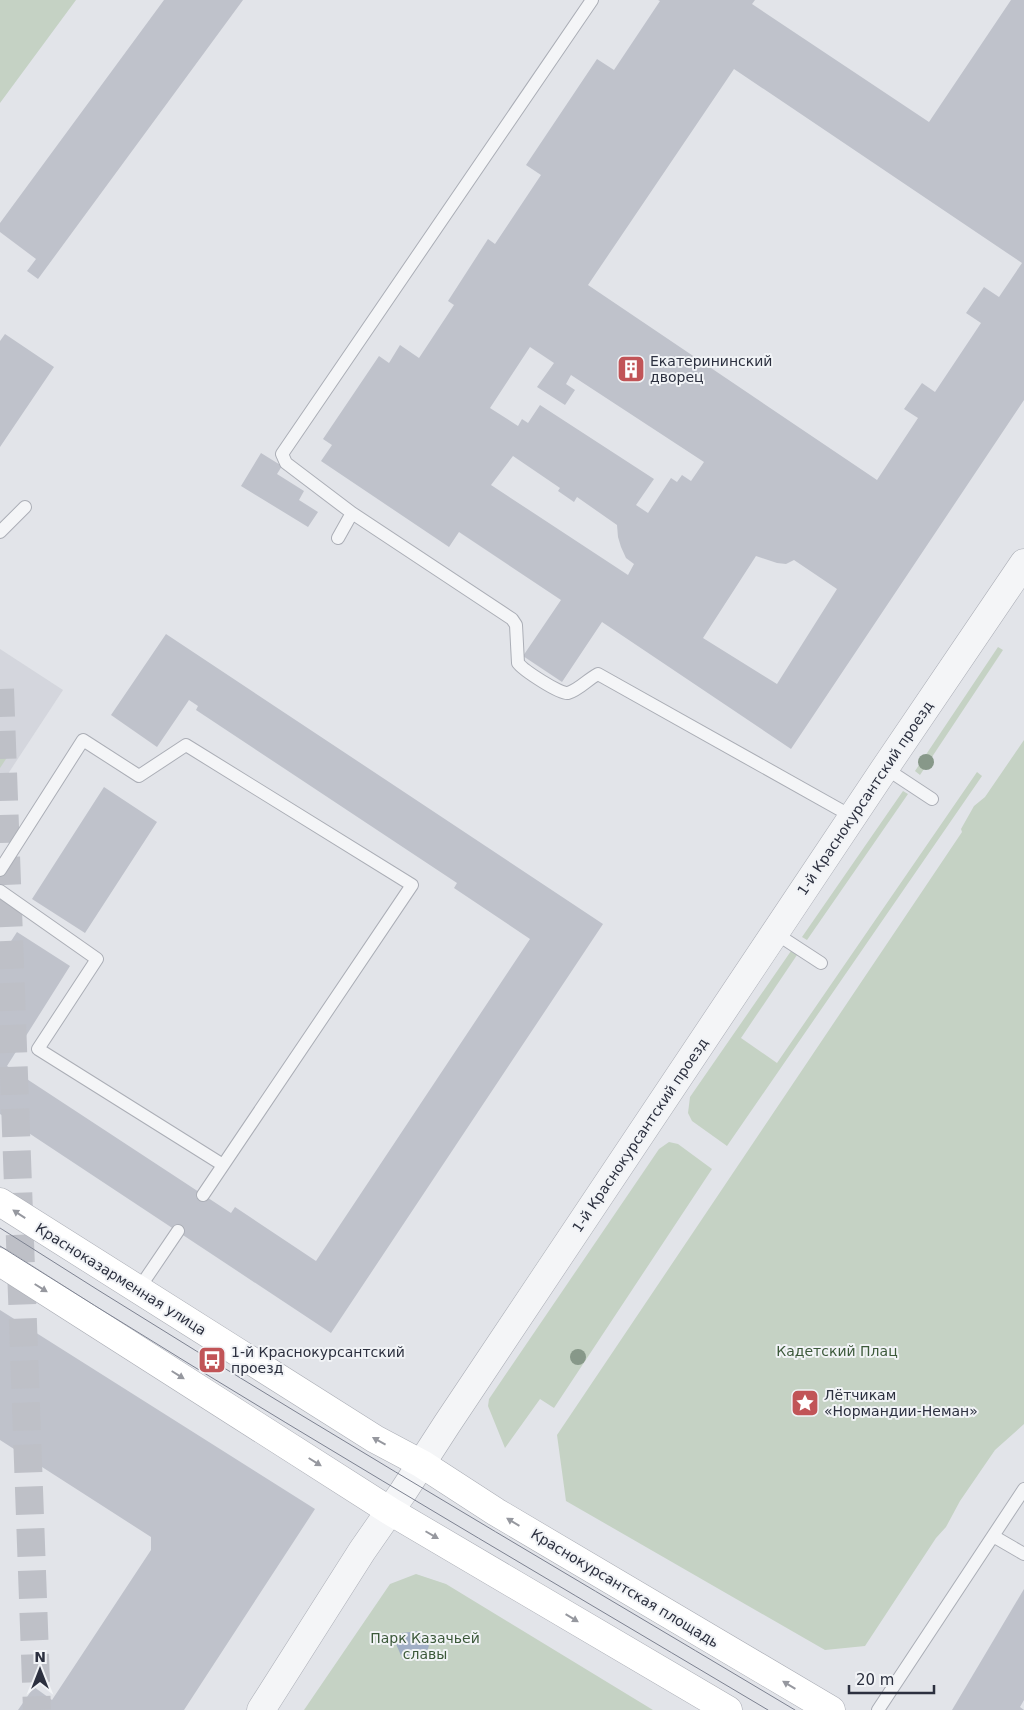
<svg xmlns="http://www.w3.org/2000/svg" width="1024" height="1710" font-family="'DejaVu Sans',sans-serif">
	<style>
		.built { fill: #d4d6dd }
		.green { fill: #c5d2c4 }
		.water { fill: #a0aec5 }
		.building { fill: #bfc2cb; fill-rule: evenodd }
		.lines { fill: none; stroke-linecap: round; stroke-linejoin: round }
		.primary-tunnel { stroke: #bec0c7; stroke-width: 28; stroke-dasharray: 28 14; stroke-linecap: butt }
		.service-casing { stroke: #abaeb6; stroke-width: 14 }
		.tertiary-casing { stroke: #abaeb6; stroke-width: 29 }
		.secondary-casing { stroke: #abaeb6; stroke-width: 29 }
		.service { stroke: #f4f5f7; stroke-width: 12 }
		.tertiary { stroke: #f4f5f7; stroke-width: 28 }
		.secondary { stroke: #fff; stroke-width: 28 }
		.tram { stroke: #7d8291; stroke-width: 1 }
		.tree { fill: #879889 }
		.oneway { fill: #96989f }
		.labels { text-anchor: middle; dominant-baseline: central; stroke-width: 4; stroke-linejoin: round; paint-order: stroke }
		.poi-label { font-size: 14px; fill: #2c303f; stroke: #f1f3f6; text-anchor: start }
		.street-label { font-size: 14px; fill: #2c303f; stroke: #f1f3f6 }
		.park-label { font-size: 14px; fill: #3c593a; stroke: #f1f3f6 }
	</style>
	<rect width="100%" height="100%" fill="#e2e4e9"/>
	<path class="built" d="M0,649l63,41 -63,96z"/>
	<path class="green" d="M0,0h76l-76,103z
		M998,647l5,3 -83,125 -5,-4z
		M0,738l14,9 -14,21z
		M1024,740v684l-29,26 -35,51 -14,26 -10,11 -71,108 -40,4 -259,-149 -9,-66 405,-603 -1,-3 13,-23 11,-9z
		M977,772l5,4 -255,370 -35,-25 -4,-8 2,-16 101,-146 6,4 -56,83 36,25z
		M903,791l5,3 -101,146 -5,-3z
		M669,1142l9,2 34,25 -158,239 -14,-9 -35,49 -17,-42 1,-7 170,-250z
		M416,1574l30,10 207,126h-349l86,-126z"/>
	<path class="water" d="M419,1631l10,15 -5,12 -21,2 -7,-16 6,-11z"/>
	<path class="building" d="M164,0h79l-205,279 -11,-8 9,-12 -36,-27v-9z
		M658,0h97l-3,4 177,118 82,-122h13v400l-233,349 -189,-127 -40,60 -39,-26 38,-56 -102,-68 -10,15 -128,-86 11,-16 -9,-6 56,-83 10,7 11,-18 19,13 35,-53 -6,-4 40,-62 7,5 46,-69 -15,-10 71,-106 17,11 46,-69zM734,69l288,194 -23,34 -15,-10 -18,26 15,10 -46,69 -13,-9 -18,26 14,9 -41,62 -289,-195zM530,347l24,16 -17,24 28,18 10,-15 -9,-6 5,-9 133,87 -13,19 -9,-6 -5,7 -6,-4 -23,35 -12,-8 18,-26 -114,-74 -12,18 -6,-4 -4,7 -28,-18zM513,456l47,32 -2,3 16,11 3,-5 40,28 1,12 3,10 5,11 8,6 -6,11 -137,-90zM756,556l21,7 9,1 8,-4 43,29 -60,95 -74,-46z
		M5,334l49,33 -54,80v-106z
		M261,453l21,13 -5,8 27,17 -5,9 19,12 -10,15 -67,-41z
		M166,634l437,290 -272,409 -331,-219v-156l17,-26 53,34 -63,100 224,147 4,-6 81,54 214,-322 -76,-51 3,-5 -261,-173 2,-4 -9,-6 -32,47 -46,-32z
		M104,787l53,35 -72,111 -53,-34z
		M0,1310l315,199 -131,201h-166l16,-23 18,13 99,-150v-13l-151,-97z
		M1024,1589v111l-4,7 4,3h-72z"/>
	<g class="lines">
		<path class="primary-tunnel" d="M0,689l37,1021"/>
		<defs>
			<path id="service" d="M352,513l-66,-50 -4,-9 310,-454
				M0,532l25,-25
				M338,538l14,-25 160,106 4,6 2,38c5,7 43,32 50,30 11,-3 20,-14 30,-19l255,143
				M885,768l47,31
				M0,870l83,-130 56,36 47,-31 226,140 -209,310
				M0,891l97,68 -59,90 185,116
				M775,933l46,30
				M138,1290l40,-59
				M993,1536l31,18
				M878,1710l146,-221"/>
			<path id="tertiary" d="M261,1710l101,-159 41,-59 44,-68 438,-656 139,-205"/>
			<path id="secondary" d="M0,1202l375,237 47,25 74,48 335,198
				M0,1262l390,249 338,199"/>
		</defs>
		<use href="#service" class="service-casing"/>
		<use href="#tertiary" class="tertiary-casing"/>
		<use href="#secondary" class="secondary-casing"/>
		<use href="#service" class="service"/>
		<use href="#tertiary" class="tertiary"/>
		<use href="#secondary" class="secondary"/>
		<path class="tram" d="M0,1228c261,167 529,323 795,482
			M0,1246c252,160 511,311 768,464"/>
	</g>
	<g class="tree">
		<circle cx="926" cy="762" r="8"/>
		<circle cx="578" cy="1357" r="8"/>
	</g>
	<defs><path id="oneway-solid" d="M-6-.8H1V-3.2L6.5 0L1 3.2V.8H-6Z" transform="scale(1.25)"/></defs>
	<g class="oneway">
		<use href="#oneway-solid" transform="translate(19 1214) rotate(-147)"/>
		<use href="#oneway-solid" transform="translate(41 1288) rotate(32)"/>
		<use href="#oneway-solid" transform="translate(178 1375) rotate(32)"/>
		<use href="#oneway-solid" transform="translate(379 1441) rotate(-151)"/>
		<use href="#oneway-solid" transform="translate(315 1462) rotate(32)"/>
		<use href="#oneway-solid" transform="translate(513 1522) rotate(-149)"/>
		<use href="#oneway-solid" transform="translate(432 1535) rotate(30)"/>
		<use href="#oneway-solid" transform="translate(572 1618) rotate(31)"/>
		<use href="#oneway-solid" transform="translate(789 1685) rotate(-149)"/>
	</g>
	<defs>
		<symbol id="building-square" viewBox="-11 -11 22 22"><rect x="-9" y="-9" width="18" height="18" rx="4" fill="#c15457" stroke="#f1f3f6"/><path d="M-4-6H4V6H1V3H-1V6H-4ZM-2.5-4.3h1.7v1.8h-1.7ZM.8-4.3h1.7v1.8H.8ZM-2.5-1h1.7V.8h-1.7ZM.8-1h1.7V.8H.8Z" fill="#fff"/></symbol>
		<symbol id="bus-square" viewBox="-11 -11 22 22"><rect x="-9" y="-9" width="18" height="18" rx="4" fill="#c15457" stroke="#f1f3f6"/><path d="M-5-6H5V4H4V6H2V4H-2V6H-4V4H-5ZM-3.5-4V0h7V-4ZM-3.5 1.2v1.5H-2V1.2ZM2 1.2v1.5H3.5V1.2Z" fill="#fff"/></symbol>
		<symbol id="sight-square" viewBox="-11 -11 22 22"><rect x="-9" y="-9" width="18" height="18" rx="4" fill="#c15457" stroke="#f1f3f6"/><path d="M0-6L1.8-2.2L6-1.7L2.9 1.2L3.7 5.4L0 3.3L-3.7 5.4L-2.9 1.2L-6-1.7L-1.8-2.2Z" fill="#fff"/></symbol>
	</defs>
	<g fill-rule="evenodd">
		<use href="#building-square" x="615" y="353" width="32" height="32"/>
		<use href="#bus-square" x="196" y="1344" width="32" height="32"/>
		<use href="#sight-square" x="789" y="1387" width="32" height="32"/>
	</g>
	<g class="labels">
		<g class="poi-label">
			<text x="650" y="361">Екатерининский<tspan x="650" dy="16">дворец</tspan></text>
			<text x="231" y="1352">1-й Краснокурсантский<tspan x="231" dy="16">проезд</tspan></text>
			<text x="824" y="1395">Лётчикам<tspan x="824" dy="16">«Нормандии-Неман»</tspan></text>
		</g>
		<g class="street-label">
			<text transform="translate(865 798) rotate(-56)">1-й Краснокурсантский проезд</text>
			<text transform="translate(640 1135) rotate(-56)">1-й Краснокурсантский проезд</text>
			<text transform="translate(121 1279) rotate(32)">Красноказарменная улица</text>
			<text transform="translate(625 1588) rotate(31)">Краснокурсантская площадь</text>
		</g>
		<g class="park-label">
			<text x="837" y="1351">Кадетский Плац</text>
			<text x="425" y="1638">Парк Казачьей<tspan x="425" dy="16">славы</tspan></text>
		</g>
	</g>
	<g transform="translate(40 1670)" stroke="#f1f3f6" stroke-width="4" paint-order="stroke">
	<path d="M0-4L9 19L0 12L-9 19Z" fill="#2c303f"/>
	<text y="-8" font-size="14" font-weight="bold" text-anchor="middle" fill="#2c303f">N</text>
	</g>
	<path d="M849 1685v8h85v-8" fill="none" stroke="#2c303f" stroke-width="2.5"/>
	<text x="856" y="1685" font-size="15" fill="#2c303f" stroke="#f1f3f6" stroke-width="4" paint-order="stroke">20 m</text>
</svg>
